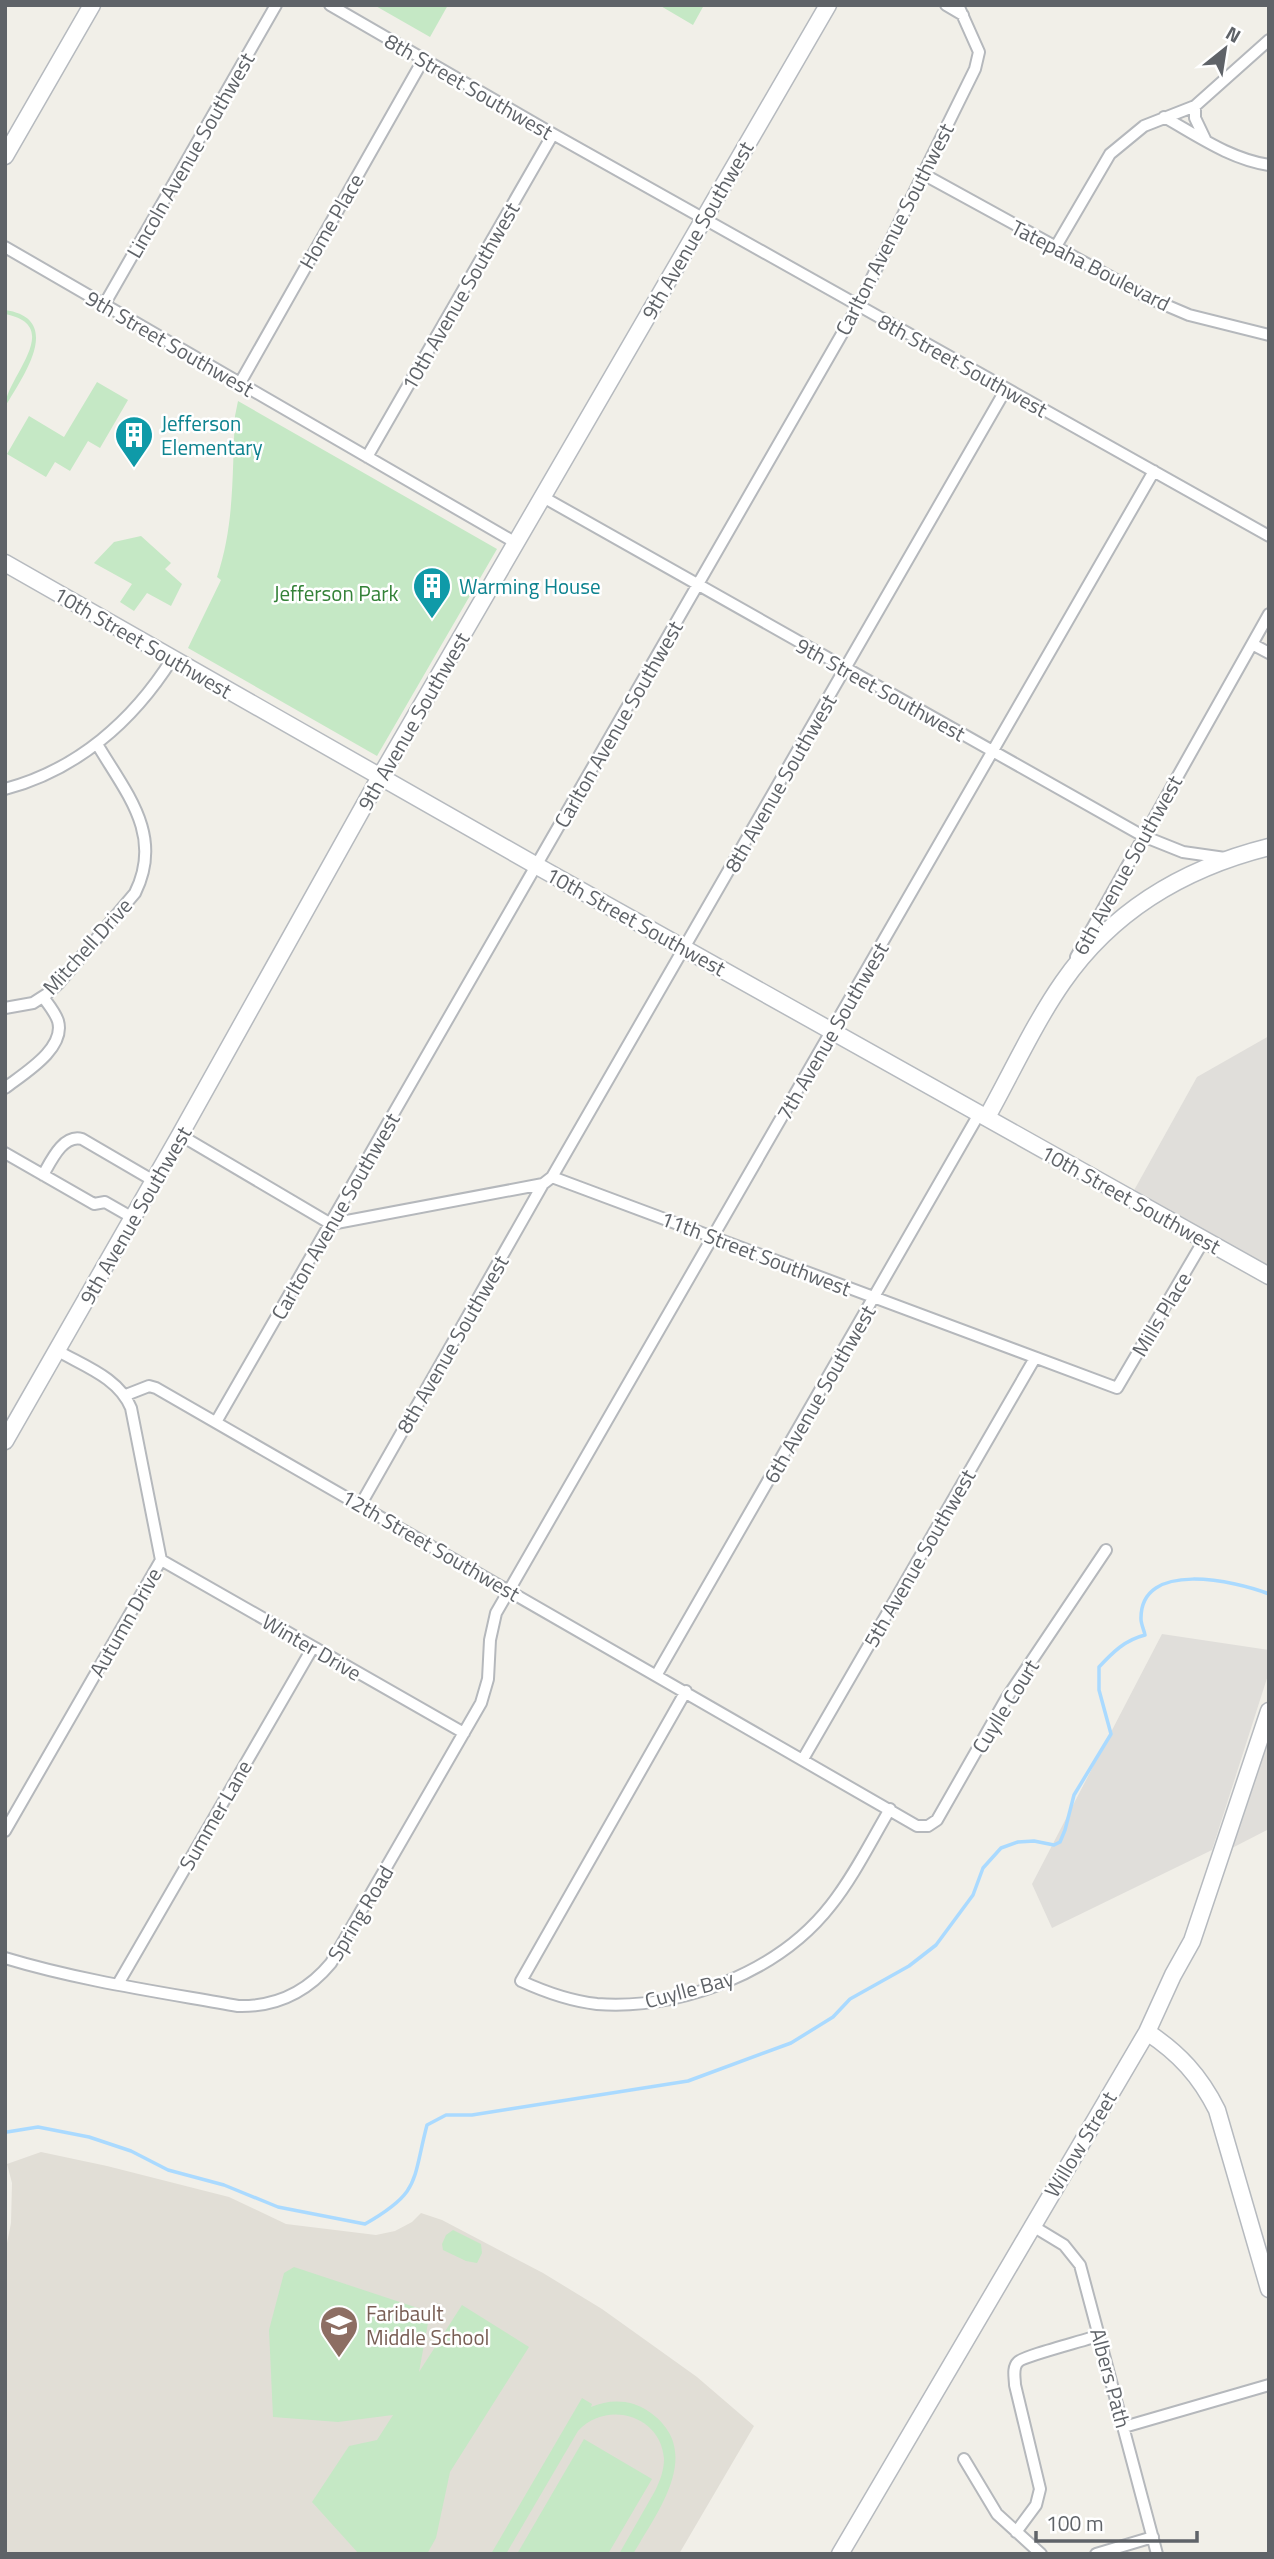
<svg xmlns="http://www.w3.org/2000/svg" width="1274" height="2559" font-family="'Titillium Web',sans-serif">
	<style>
		.industrial { fill: #e0deda }
		.education { fill: #e1ded6 }
		.green { fill: #c5e8c5 }
		.lines { fill: none; stroke-linecap: round; stroke-linejoin: round }
		.stream { stroke: #aadaff; stroke-width: 3.5 }
		.street-casing { stroke: #b5b8bc; stroke-width: 14 }
		.secondary-casing { stroke: #b6babf; stroke-width: 19 }
		.street { stroke: #fff; stroke-width: 10 }
		.secondary { stroke: #fff; stroke-width: 16 }
		.labels { text-anchor: middle; dominant-baseline: central; stroke-width: 5; stroke-linejoin: round; paint-order: stroke }
		.street-label { font-size: 21px; fill: #5f6368; stroke: #fff }
		.culture-label { font-size: 21px; fill: #0d838f; stroke: #fff; text-anchor: start }
		.park-label { font-size: 21px; fill: #348238; stroke: #fff }
		.education-label { font-size: 21px; fill: #785e54; stroke: #fff; text-anchor: start }
	</style>
	<rect width="100%" height="100%" fill="#f1efe8"/>
	<path class="industrial" d="M1269,1036v247l-142,-80 70,-126z
		M1162,1634l107,16v22l-57,178 -160,78 -20,-44z
		M1269,1732v97l-37,19z"/>
	<path class="education" d="M41,2152l66,14 122,31 57,27 90,11 19,-4 17,-9 9,-9 21,7 101,53 59,36 95,68 57,49 -75,128h-674v-301l6,-30 1,-40 -5,-19z"/>
	<path class="green" d="M374,5h74l-18,32z
		M659,5h45l-11,20z
		M5,310c61,9 16,69 0,97 0,-29 61,-81 0,-93z
		M97,382l31,18 -28,48 -12,-7 -18,30 -15,-9 -9,15 -39,-23 22,-38 35,21z
		M238,401l259,148 -120,207 -189,-108 33,-68 -4,-3c18,-53 15,-106 18,-161z
		M141,536l30,27 -6,6 17,15 -11,22 -24,-13 -13,18 -14,-9 12,-18 -38,-21 20,-21z
		M453,2230l28,14 1,9 -5,10 -11,-2 -23,-11 -1,-6 4,-9z
		M294,2267l136,45 -11,60 43,-67 67,42 -79,125 -14,66 -9,16h-68l-47,-52 37,-56 28,-6 16,-25 -55,7 -65,-5 -4,-87 15,-57z
		M582,2398l10,6 -1,3c18,-8 40,-8 57,4 58,39 10,100 -15,143h-14l36,-63c5,-10 9,-21 9,-32 -3,-44 -57,-59 -86,-28l-72,123h-15z
		M584,2439l68,40 -44,75h-91z"/>
	<g class="lines">
		<path class="stream" d="M7,2132l31,-5 51,10 42,14 37,19 56,15 54,22 87,17c56,-32 47,-42 62,-99l19,-10h26l38,-6 178,-28 103,-38 42,-26 17,-18 59,-33 27,-21 37,-50 10,-27 18,-20 17,-6 16,-1 20,4 6,-3 5,-12 9,-35 37,-61 -12,-44v-23c14,-15 26,-27 46,-32 -1,-5 -4,-11 -4,-16 -1,-60 95,-38 128,-25"/>
		<defs>
			<path id="street" d="M330,5l223,129 716,402
				M946,5l17,10
				M1195,106v12l10,21
				M1164,117c34,19 66,42 105,48
				M923,174l226,124 40,17 80,20
				M5,247l511,296
				M1055,248l55,-94 34,-28 51,-20 74,-66
				M104,305l172,-300
				M240,383l183,-323
				M367,457l186,-323
				M543,497l600,339 40,16 42,6
				M1252,644l17,9
				M5,789c72,-19 128,-68 167,-130
				M1076,957l193,-343
				M5,1008l28,-5 14,-9 12,-11 76,-90c29,-58 -9,-100 -38,-149
				M5,1088c18,-14 61,-39 53,-67 -3,-9 -10,-17 -15,-24
				M180,1135l151,89 212,-40
				M5,1153l89,51 11,-2 28,16
				M43,1175c8,-14 20,-41 39,-36l72,42
				M552,1177l565,211 87,-148
				M126,1395l23,-9 7,2 761,438h11l9,-6 69,-121 100,-149
				M216,1422l642,-1116 117,-237 4,-17 -21,-47
				M361,1504l182,-320 9,-7 454,-788
				M161,1560l303,173
				M657,1674l322,-560
				M686,1691l-165,290c24,11 49,20 76,23 84,6 182,-32 234,-99 23,-29 40,-64 59,-96
				M803,1759l232,-401
				M5,1831l156,-271 -30,-152c-12,-30 -47,-42 -73,-57
				M5,1958c76,23 155,34 233,48 38,1 69,-14 93,-43l150,-260 7,-24 2,-39 6,-27 658,-1142
				M118,1984l195,-337
				M1031,2225l33,20 16,20 77,289
				M1124,2427l145,-42
				M964,2459l33,55 44,40
				M1016,2532l20,-27 4,-16 -25,-104c0,-7 -3,-17 3,-23 5,-6 69,-22 82,-27
				M1096,2554l57,-17"/>
			<path id="secondary" d="M5,156l87,-151
				M5,563l532,303 732,410
				M987,1117c24,-43 48,-95 76,-135 50,-72 122,-114 206,-135
				M5,1441l175,-306 200,-358 448,-772
				M1147,2032c32,21 53,44 70,78l52,179
				M840,2554l307,-522 26,-57 19,-34 77,-230"/>
		</defs>
		<use href="#street" class="street-casing"/>
		<use href="#secondary" class="secondary-casing"/>
		<use href="#street" class="street"/>
		<use href="#secondary" class="secondary"/>
	</g>
	<defs>
		<symbol id="building-pin" viewBox="-11 -11 22 30"><path d="M0 17L-7.5 6A9.5 9.5 0 1 1 7.5 6Z" fill="#0f9aa8" stroke="#fff"/><path d="M-4-6H4V6H1V3H-1V6H-4ZM-2.5-4.3h1.7v1.8h-1.7ZM.8-4.3h1.7v1.8H.8ZM-2.5-1h1.7V.8h-1.7ZM.8-1h1.7V.8H.8Z" fill="#fff"/></symbol>
		<symbol id="school-pin" viewBox="-11 -11 22 30"><path d="M0 17L-7.5 6A9.5 9.5 0 1 1 7.5 6Z" fill="#8d6e63" stroke="#fff"/><path d="M0-5L7-2L0 1L-7-2ZM-4 1L0 2.5L4 1V4Q0 6-4 4Z" fill="#fff"/></symbol>
	</defs>
	<g fill-rule="evenodd">
		<use href="#building-pin" x="112" y="413" width="44" height="60"/>
		<use href="#building-pin" x="410" y="564" width="44" height="60"/>
		<use href="#school-pin" x="317" y="2303" width="44" height="60"/>
	</g>
	<g class="labels">
		<g class="street-label">
			<text transform="translate(469 86) rotate(30)">8th Street Southwest</text>
			<text transform="translate(190 155) rotate(-60)">Lincoln Avenue Southwest</text>
			<text transform="translate(331 221) rotate(-60)">Home Place</text>
			<text transform="translate(894 229) rotate(-63)">Carlton Avenue Southwest</text>
			<text transform="translate(697 230) rotate(-60)">9th Avenue Southwest</text>
			<text transform="translate(1091 265) rotate(27)">Tatepaha Boulevard</text>
			<text transform="translate(460 296) rotate(-60)">10th Avenue Southwest</text>
			<text transform="translate(170 343) rotate(30)">9th Street Southwest</text>
			<text transform="translate(963 365) rotate(29)">8th Street Southwest</text>
			<text transform="translate(143 642) rotate(30)">10th Street Southwest</text>
			<text transform="translate(881 689) rotate(29)">9th Street Southwest</text>
			<text transform="translate(413 721) rotate(-60)">9th Avenue Southwest</text>
			<text transform="translate(618 724) rotate(-60)">Carlton Avenue Southwest</text>
			<text transform="translate(780 783) rotate(-60)">8th Avenue Southwest</text>
			<text transform="translate(1127 865) rotate(-61)">6th Avenue Southwest</text>
			<text transform="translate(636 921) rotate(29)">10th Street Southwest</text>
			<text transform="translate(87 946) rotate(-48)">Mitchell Drive</text>
			<text transform="translate(832 1031) rotate(-60)">7th Avenue Southwest</text>
			<text transform="translate(1131 1199) rotate(29)">10th Street Southwest</text>
			<text transform="translate(135 1215) rotate(-60)">9th Avenue Southwest</text>
			<text transform="translate(335 1216) rotate(-60)">Carlton Avenue Southwest</text>
			<text transform="translate(756 1253) rotate(21)">11th Street Southwest</text>
			<text transform="translate(1161 1314) rotate(-59)">Mills Place</text>
			<text transform="translate(452 1344) rotate(-60)">8th Avenue Southwest</text>
			<text transform="translate(819 1394) rotate(-60)">6th Avenue Southwest</text>
			<text transform="translate(431 1545) rotate(30)">12th Street Southwest</text>
			<text transform="translate(919 1558) rotate(-60)">5th Avenue Southwest</text>
			<text transform="translate(125 1622) rotate(-60)">Autumn Drive</text>
			<text transform="translate(312 1647) rotate(30)">Winter Drive</text>
			<text transform="translate(1005 1706) rotate(-58)">Cuylle Court</text>
			<text transform="translate(215 1815) rotate(-60)">Summer Lane</text>
			<text transform="translate(360 1913) rotate(-59)">Spring Road</text>
			<text transform="translate(689 1989) rotate(-15)">Cuylle Bay</text>
			<text transform="translate(1080 2144) rotate(-59)">Willow Street</text>
			<text transform="translate(1111 2378) rotate(75)">Albers Path</text>
		</g>
		<g class="culture-label">
			<text x="161" y="423">Jefferson<tspan x="161" dy="24">Elementary</tspan></text>
			<text x="459" y="586">Warming House</text>
		</g>
		<g class="park-label">
			<text x="336" y="593">Jefferson Park</text>
		</g>
		<g class="education-label">
			<text x="366" y="2313">Faribault<tspan x="366" dy="24">Middle School</tspan></text>
		</g>
	</g>
	<rect width="1274" height="2559" fill="none" stroke="#5f6368" stroke-width="14"/>
	<g transform="translate(1225 49) rotate(30)" stroke="#ffffff" stroke-width="5" paint-order="stroke">
	<path d="M0-5L12 26L0 18L-12 26Z" fill="#5f6368"/>
	<text y="-10" font-size="19" font-weight="bold" text-anchor="middle" fill="#5f6368">N</text>
	</g>
	<path d="M1036 2531v10h161v-10" fill="none" stroke="#5f6368" stroke-width="3.5"/>
	<text x="1046" y="2531" font-size="21" fill="#5f6368" stroke="#ffffff" stroke-width="5" paint-order="stroke">100 m</text>
</svg>
